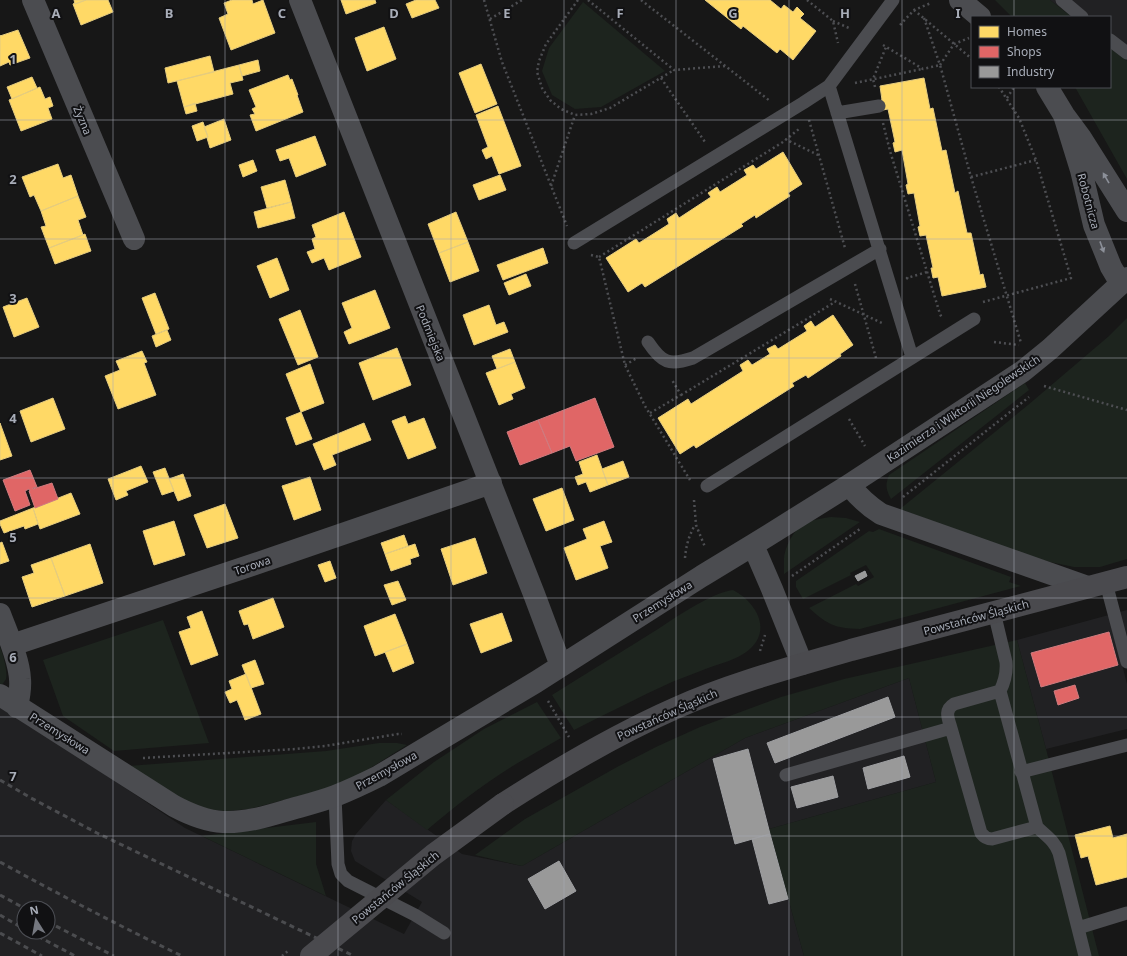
<svg xmlns="http://www.w3.org/2000/svg" width="1127" height="956" font-family="'Noto Sans',sans-serif">
	<style>
		.built { fill: #212123; fill-rule: evenodd }
		.green { fill: #1d241e }
		.homes { fill: #ffd966; stroke: #e5cc7f }
		.shops { fill: #e06666; stroke: #cf7b7f }
		.industry { fill: #999; stroke: #9e9fa2 }
		.lines { fill: none; stroke-linecap: round; stroke-linejoin: round }
		.path { stroke: #4d4e52; stroke-width: 2.5; stroke-dasharray: 2 3; stroke-linecap: butt }
		.service { stroke: #4b4c50; stroke-width: 13 }
		.minor { stroke: #4b4c50; stroke-width: 22 }
		.secondary { stroke: #4a4a4e; stroke-width: 22 }
		.rail { stroke: #4b4c4f; stroke-width: 3; stroke-dasharray: 5 4; stroke-linecap: butt }
		.path-bridge { stroke: #4d4e52; stroke-width: 2.5; stroke-dasharray: 2 3; stroke-linecap: butt }
		.secondary-bridge { stroke: #4a4a4e; stroke-width: 22 }
		.oneway { fill: #8c9099 }
		.grid { fill: none; stroke: #a8adb8; stroke-width: 1; stroke-opacity: 0.55 }
		.labels { text-anchor: middle; dominant-baseline: central; stroke-width: 4; stroke-linejoin: round; paint-order: stroke }
		.street-label { font-size: 11px; fill: #a8adb8; stroke: #111113 }
		.grid-label { font-size: 13px; text-anchor: middle; font-weight: bold; fill: #a8adb8; stroke: #111113; stroke-width: 4; stroke-linejoin: round; paint-order: stroke }
	</style>
	<rect width="100%" height="100%" fill="#171717"/>
	<path class="built" d="M1050,0h77v61l-17,-13v-31h-38z
		M1127,610v41l-8,2 8,31v45l-81,20 -29,-109z
		M909,678l27,104 -167,47 35,127h-804v-252l185,124 219,106 18,-32 -67,-41 -4,-10 1,-10 4,-7 30,-34 76,54 60,12 223,-128zM24,908h24v24h-24z"/>
	<path class="green" d="M995,0h55l22,17h-60z
		M583,2l82,69 -64,36 -26,2 -23,-14 -10,-24 7,-23z
		M1110,48l17,13v118l-52,-92h35z
		M1127,318v241l-27,8h-26l-24,-5 -26,-7 -124,-46 128,-104 81,-69z
		M1025,383l4,7 -138,109c-5,-9 -6,-14 -2,-24z
		M831,517l15,1 14,4 -76,52c0,-5 0,-11 0,-16 2,-14 11,-32 26,-37 7,-2 14,-3 21,-4z
		M879,529l132,48 -2,5 12,4 -161,43c-26,-1 -32,-4 -51,-21l47,-24 2,2 16,-9 -8,-12 -16,8 1,2 -48,24 -7,-12v-6l73,-50 4,1z
		M733,590c18,9 36,32 23,52 -11,17 -36,21 -53,28 -10,4 -21,8 -31,12 -33,15 -66,32 -98,48l-22,-35c35,-22 71,-44 106,-66 20,-13 53,-36 75,-39z
		M163,620l46,123 -95,8 -51,-35 -20,-56z
		M1017,640l29,109 53,207h-295l-35,-127 167,-47 -27,-104 -164,60 -223,128 -47,-11 50,-36 92,-52 41,-21 42,-19 81,-30 63,-18z
		M0,647c3,7 8,25 6,32 0,1 -4,5 -4,6l-2,-1z
		M537,702l24,36c-15,9 -30,17 -45,26 -31,19 -61,42 -89,66l-41,-30 48,-38 50,-33z
		M379,743h18l10,2 -43,27 -30,15 -85,22 -22,2 -20,-1 -18,-6 -61,-38 198,-15z
		M316,822v42l10,32 -124,-60z"/>
	<path class="homes" d="M74,0h12l-11,4z
		M86,0h22l5,12 -32,13 -8,-21 2,-1v1z
		M232,0h20l1,4 10,-4 12,33 -44,17 -12,-32 9,-4 -4,-11z
		M341,0h34l1,3 -30,11z
		M416,0h19l4,8 -27,10 -6,-14z
		M705,0h65l11,9 3,-4 9,7 4,-5 7,7 -4,4 16,13 -23,29 -13,-11 -3,4 -34,-27 -2,3z
		M384,27l12,32 -29,12 -12,-33z
		M18,30l12,28 -20,7 -1,-3 -9,4v-31v1z
		M210,56l4,16 -46,11 -3,-15z
		M258,60l2,11 -18,5 -3,-11z
		M481,64l16,40 -22,9 -16,-40z
		M239,65l4,15 -13,3 3,11 -49,13 -7,-26z
		M288,75l2,5 2,-1 6,16h-1l6,17 -47,19 -6,-16 5,-1 -3,-5 4,-2 -7,-17z
		M32,77l5,11 -25,11 -5,-12z
		M924,78l6,31 3,-1 9,43 4,-1 9,43 3,-2 9,42h4l9,42 3,-1 3,13 -44,9 -4,-19 -5,1 -2,-10h2l-7,-33 -6,1 -2,-9 2,-1 -6,-33 -6,1 -2,-9 2,-1 -6,-34 -7,2 -2,-9 2,-1 -7,-33 -5,1 -2,-10h1l-2,-14z
		M40,87l5,12 5,-2 3,9 -5,2 4,11 -31,12 -12,-31z
		M195,103l2,8 -11,3 -2,-7z
		M498,106l23,60 -22,8 -7,-18 -6,3 -4,-9 6,-3 -12,-32z
		M224,119l7,21 -21,8 -3,-10 1,-1 -4,-10z
		M203,122l5,15 -11,4 -5,-15z
		M315,136l11,29 -30,12 -7,-19 -9,3 -4,-11z
		M783,152l19,32 -14,9 2,3 -34,22 -1,-3 -14,9 2,2 -98,61 -3,-4 -14,9 -22,-34 30,-19 3,4 30,-19 -2,-5 9,-6 3,5 32,-21 -3,-4 9,-6 3,5 27,-17 -3,-5 9,-5 3,4z
		M253,160l4,11 -14,6 -4,-12z
		M58,164l5,14 8,-3 7,21 -37,15 -7,-16 -4,2 -8,-20z
		M500,175l6,15 -27,10 -6,-15z
		M285,180l6,22 -24,6 -6,-21z
		M78,196l8,21 -8,3 5,15 -34,13 -8,-21 5,-1 -5,-15z
		M291,202l4,16 -37,10 -4,-16z
		M344,212l17,45 -32,13 -5,-12 -12,5 -5,-11 8,-3 -3,-10 4,-2 -4,-12z
		M456,212l12,30 -29,11 -11,-29z
		M85,234l6,17 -36,13 -6,-16z
		M468,242l11,29 -29,11 -11,-29z
		M543,248l5,15 -45,17 -6,-15z
		M277,258l12,32 -19,8 -13,-32z
		M526,274l5,12 -22,9 -5,-12z
		M375,290l15,38 -41,16 -5,-12 8,-4 -10,-25z
		M155,293l14,36 -13,5 -14,-36z
		M27,298l12,29 -25,10 -11,-30z
		M489,305l7,20 8,-3 4,10 -34,13 -11,-30z
		M300,310l18,47 -20,8 -19,-46z
		M833,315l20,30 -13,9 1,2 -33,22 -2,-3 -14,8 2,3 -98,62 -2,-3 -14,9 -22,-36 30,-19 3,5 52,-33 -3,-6 8,-5 4,5 18,-11 -3,-5 8,-4 3,4 29,-18 -3,-5 7,-5 4,6z
		M167,330l4,10 -15,7 -4,-11z
		M397,348l14,37 -38,15 -14,-37z
		M510,349l5,13 -18,7 -5,-13z
		M142,351l5,11 -3,1 12,32 -38,14 -13,-33 15,-6 -4,-9z
		M515,362l10,26 -14,6 2,5 -14,6 -13,-32z
		M310,364l14,39 -23,9 -15,-38z
		M53,398l12,31 -34,13 -11,-31z
		M301,412l11,27 -16,6 -10,-27z
		M405,416l3,8 16,-6 12,30 -28,11 -16,-38z
		M0,423l12,33 -12,4z
		M364,423l7,17 -39,15 4,10 -12,5 -11,-26z
		M597,455l11,30 -18,7 -4,-10 -8,3 -3,-8 8,-3 -4,-12z
		M623,461l6,16 -21,8 -6,-16z
		M141,466l7,16 -22,9 2,4 -12,5 -8,-21z
		M165,468l9,23 -12,4 -9,-23z
		M183,474l8,22 -13,5 -9,-22z
		M310,477l11,33 -27,10 -12,-34z
		M562,488l12,32 -28,11 -13,-32z
		M71,493l9,21 -40,15 -7,-21z
		M225,504l13,34 -31,10 -13,-33z
		M33,508l5,16 -13,5 -1,-3 -20,7 -4,-9v-3z
		M174,521l11,34 -31,10 -11,-34z
		M604,521l8,21 -12,4 8,22 -32,12 -12,-32 23,-9 -4,-10z
		M404,535l4,11 -23,8 -4,-11z
		M475,538l12,35 -34,12 -12,-36z
		M2,542l7,19 -9,3v-21z
		M90,544l13,39 -38,13 -14,-38z
		M415,544l4,12 -9,3 1,5 -20,7 -6,-17z
		M51,558l14,38 -33,11 -10,-30 12,-4 -3,-8z
		M330,561l6,17 -11,4 -7,-17z
		M398,581l8,19 -14,5 -8,-20z
		M273,598l11,29 -31,12 -5,-15 -4,1 -5,-14z
		M202,611l16,44 -27,10 -12,-33 12,-4 -4,-11z
		M502,613l10,28 -31,12 -11,-29z
		M395,614l12,30 -32,12 -11,-30z
		M407,644l7,19 -21,9 -8,-20z
		M255,660l9,24 -13,4 -9,-23z
		M246,674l15,40 -16,6 -8,-20 -7,3 -5,-11 7,-3 -3,-8z
		M1110,826l3,12 14,-4v43l-31,8 -8,-29 -7,2 -6,-23z"/>
	<path class="shops" d="M595,398l19,49 -38,14 -6,-15 -18,7 -14,-33z
		M538,420l14,33 -32,12 -13,-33z
		M30,470l7,17 -4,1v1l19,-6 6,16 -23,9 -6,-17h1l-1,-2 -4,2 5,14 -15,6 -12,-31z
		M1109,632l9,33 -77,22 -10,-34z
		M1075,685l4,13 -21,7 -4,-14z"/>
	<path class="industry" d="M865,571l2,5 -9,5 -3,-5z
		M888,697l7,20 -120,46 -8,-20z
		M748,749l22,85 -35,10 -22,-85z
		M904,756l6,21 -42,12 -5,-21z
		M833,776l5,21 -41,11 -6,-21z
		M770,834l18,65 -19,5 -17,-65z
		M559,861l17,30 -31,18 -17,-30z"/>
	<g class="lines">
		<path class="path" d="M484,0l18,62 65,164
			M578,0l-32,44 -7,17 -2,11 5,16 8,12 11,9 14,6 16,-1 19,-6 64,-38
			M588,0l86,70 51,-4
			M641,0l129,101
			M807,0l26,21 5,22
			M914,10l58,49
			M924,18l16,47
			M490,19l32,-19
			M833,21l16,7
			M900,25l14,-15 17,-7
			M883,45l40,24 17,-4 31,112 50,166
			M940,65l14,-21 15,-6
			M661,78l44,64
			M855,83l67,-14
			M875,87l-2,-8 13,-32
			M1007,98l7,-11
			M809,120l36,128
			M883,123l7,28 50,163 2,4
			M785,139l33,16
			M971,177l65,-17
			M551,186l24,-71
			M591,255l8,2 26,108 20,41 45,74
			M599,257l184,-115 16,-13
			M908,279l-1,-1 20,-6
			M855,284l21,74
			M830,299l52,24
			M983,302l88,-24 -35,-118 -17,-42 -20,-31
			M994,342l25,3
			M625,365l12,-7
			M1044,386l83,24
			M681,395l154,-93
			M650,413l31,-18 -9,-15
			M849,419l16,27
			M903,497l126,-100
			M694,500l2,25 9,22
			M685,558c1,-12 4,-23 10,-33
			M792,576l68,-47
			M760,651l5,-16
			M548,701l21,36
			M143,758l153,-9 29,-3 73,-12h4"/>
		<path class="service" d="M893,0l-64,86 83,271
			M1062,0l20,17
			M1110,40l17,13
			M837,113l42,-7
			M574,243l229,-140 26,-17
			M648,342c14,21 21,24 45,16l187,-109
			M707,486l267,-167
			M1106,583l21,79
			M994,612l12,50c1,11 -1,19 -6,29l37,136c8,8 18,14 22,26l26,103
			M1000,691l-46,13c-10,6 -6,14 -3,24l30,105c3,4 6,6 11,6l45,-12
			M1021,772l106,-27
			M786,775l165,-47
			M335,796l3,68 3,10 7,7 67,34 29,18
			M1078,928l49,-15"/>
		<path class="minor" d="M33,0l101,239
			M300,0l234,594 27,72
			M960,0l20,17
			M1047,87l17,28 17,23 46,73
			M1064,115l17,55 13,55 17,42 10,17
			M849,485c9,11 19,21 32,29l207,73
			M753,545l19,44 30,75
			M0,614c7,19 19,45 20,65 1,10 -1,19 -3,28
			M12,645l240,-80 239,-82
			M0,695l174,111c15,8 31,15 49,16 21,1 42,-5 62,-11 17,-5 34,-9 50,-15 15,-6 30,-13 44,-20l157,-94 166,-106 51,-31 96,-60 174,-114 27,-22 77,-71"/>
		<path class="secondary" d="M503,804c56,-36 112,-69 173,-96 56,-25 117,-41 175,-58 92,-25 184,-48 276,-73"/>
		<path class="rail" d="M0,780l31,18 66,35 257,123
			M0,862c60,33 120,64 182,94
			M0,895l24,13
			M0,915l24,14
			M48,922l66,34
			M30,932l45,24
			M0,933l42,23"/>
		<path class="path-bridge" d="M282,956l6,-5"/>
		<path class="secondary-bridge" d="M311,956l122,-101 70,-51"/>
	</g>
	<defs><path id="oneway-solid" d="M-6-.8H1V-3.2L6.5 0L1 3.2V.8H-6Z"/></defs>
	<g class="oneway">
		<use href="#oneway-solid" transform="translate(1106 178) rotate(-120)"/>
		<use href="#oneway-solid" transform="translate(1102 247) rotate(70)"/>
	</g>
	<path class="grid" d="M113,0v956M225,0v956M338,0v956M451,0v956M564,0v956M676,0v956M789,0v956M902,0v956M1014,0v17M1014,87v869M0,120h1127M0,239h1127M0,358h1127M0,478h1127M0,598h1127M0,717h1127M0,836h1127"/>
	<g class="labels">
		<g class="street-label">
			<text transform="translate(83 120) rotate(67)">Żyzna</text>
			<text transform="translate(1089 201) rotate(75)">Robotnicza</text>
			<text transform="translate(431 333) rotate(68)">Podmiejska</text>
			<text transform="translate(963 408) rotate(-34)">Kazimierza i Wiktorii Niegolewskich</text>
			<text transform="translate(252 565) rotate(-19)">Torowa</text>
			<text transform="translate(662 601) rotate(-32)">Przemysłowa</text>
			<text transform="translate(976 617) rotate(-15)">Powstańców Śląskich</text>
			<text transform="translate(667 714) rotate(-24)">Powstańców Śląskich</text>
			<text transform="translate(60 733) rotate(32)">Przemysłowa</text>
			<text transform="translate(386 770) rotate(-29)">Przemysłowa</text>
			<text transform="translate(395 887) rotate(-39)">Powstańców Śląskich</text>
		</g>
	</g>
	<g class="grid-label">
		<text x="56" y="18">A</text>
		<text x="169" y="18">B</text>
		<text x="282" y="18">C</text>
		<text x="394" y="18">D</text>
		<text x="507" y="18">E</text>
		<text x="620" y="18">F</text>
		<text x="733" y="18">G</text>
		<text x="845" y="18">H</text>
		<text x="958" y="18">I</text>
		<text x="13" y="64">1</text>
		<text x="13" y="184">2</text>
		<text x="13" y="303">3</text>
		<text x="13" y="423">4</text>
		<text x="13" y="542">5</text>
		<text x="13" y="662">6</text>
		<text x="13" y="781">7</text>
	</g>
	<rect x="971" y="16" width="140" height="72" fill="#111113" stroke="#4d4f55"/>
	<rect x="979" y="26" width="20" height="12" fill="#ffd966" stroke="#4d4f55"/>
	<text x="1007" y="36" font-size="12" fill="#a8adb8">Homes</text>
	<rect x="979" y="46" width="20" height="12" fill="#e06666" stroke="#4d4f55"/>
	<text x="1007" y="56" font-size="12" fill="#a8adb8">Shops</text>
	<rect x="979" y="66" width="20" height="12" fill="#999999" stroke="#4d4f55"/>
	<text x="1007" y="76" font-size="12" fill="#a8adb8">Industry</text>
	<g transform="translate(36 920) rotate(349)"><circle r="19" fill="#111113" stroke="#4d4f55"/>
	<path d="M0-3L7 15L0 10L-7 15Z" fill="#757880"/>
	<text y="-6" font-size="11" font-weight="bold" text-anchor="middle" fill="#a8adb8">N</text>
	</g>
</svg>
